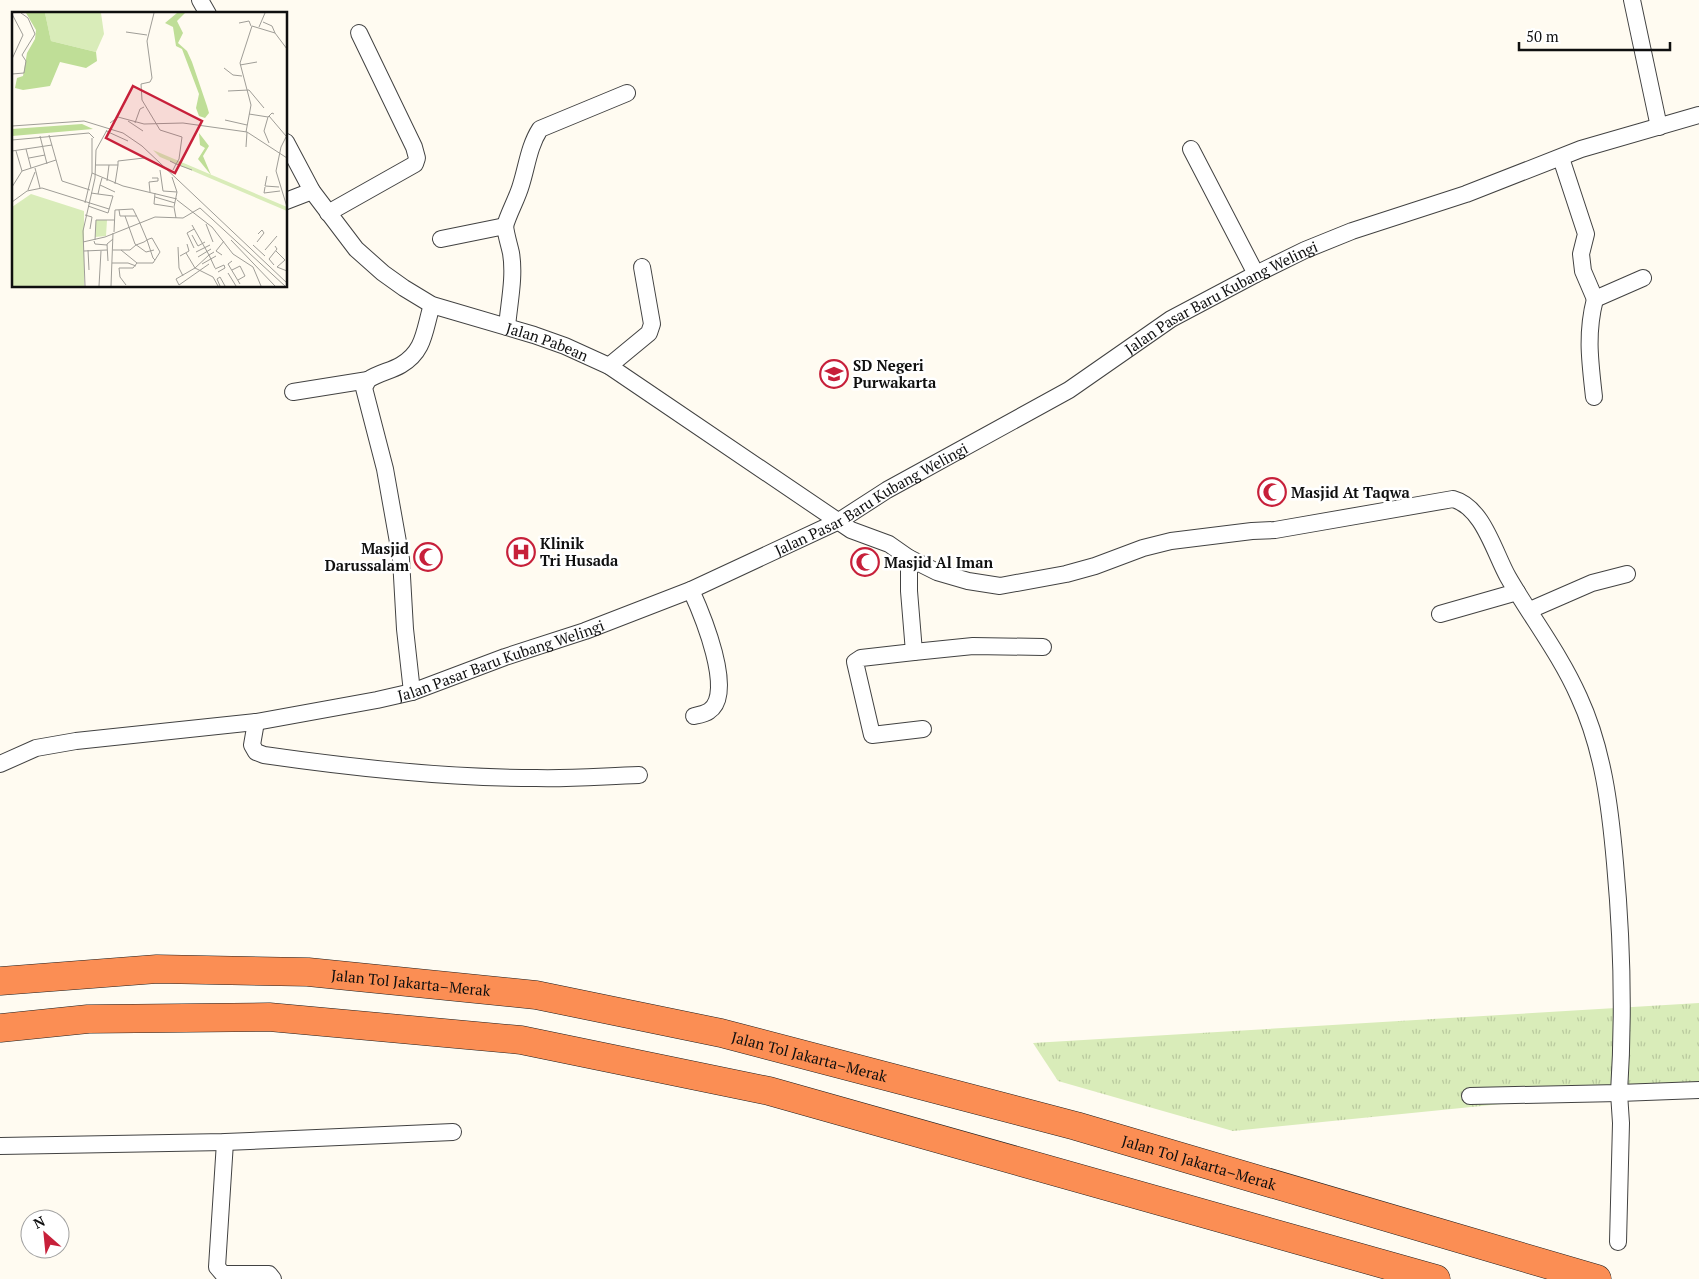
<svg xmlns="http://www.w3.org/2000/svg" width="1699" height="1279" font-family="'PT Serif',serif">
	<style>
		.grass { fill: url(#grass-tufts) }
		.lines { fill: none; stroke-linecap: round; stroke-linejoin: round }
		.street-casing { stroke: #424242; stroke-width: 18 }
		.highway-casing { stroke: #202020; stroke-width: 29 }
		.street { stroke: #fff; stroke-width: 16 }
		.highway { stroke: #fb8e54; stroke-width: 28 }
		.labels { text-anchor: middle; dominant-baseline: central; stroke-width: 5; stroke-linejoin: round; paint-order: stroke }
		.street-label { font-size: 15px; fill: #0f0f0f; stroke: #fff }
		.poi-label { font-size: 15px; font-weight: bold; fill: #0f0f0f; stroke: #fff; text-anchor: start }
		.inset-road { fill: none; stroke: #9f9d97; stroke-width: 1 }
		.view { fill: #c7203a; fill-opacity: 0.15; stroke: #c7203a; stroke-width: 2.5 }
		.inset-edge { fill: none; stroke: #0f0f0f; stroke-width: 2.5 }
	</style>
	<defs>
		<pattern id="grass-tufts" width="24" height="20" patternUnits="userSpaceOnUse" patternTransform="scale(1.25)"><rect width="24" height="20" fill="#d9ecb9"/><path d="M3 7l-1-3M5 7V3M7 7l1-3M15 17l-1-3M17 17v-4M19 17l1-3" fill="none" stroke="#b9c99e"/></pattern>
	</defs>
	<rect width="100%" height="100%" fill="#fffbf1"/>
	<path class="grass" d="M1699,1003v81l-466,47 -175,-50 -25,-38z"/>
	<g class="lines">
		<defs>
			<g id="street">
				<path d="M200,0l8,14"/>
				<path d="M1632,0l27,127"/>
				<path id="s1" d="M286,142l26,49 44,58 27,24 21,15 28,17 102,30 31,11 44,20 242,164 38,14 20,14 28,14 31,9 32,5 66,-12 29,-8 48,-18 28,-7 81,-10 23,-1 178,-31c30,8 41,53 55,78 23,40 52,77 71,120 24,52 31,109 36,166 7,76 9,153 4,230l-149,3"/>
				<path d="M1191,149l65,125"/>
				<path d="M1561,158l25,76 -5,20 2,17 12,28 48,-21"/>
				<path d="M286,201l26,-10"/>
				<path d="M328,213l87,-49 2,-6 -3,-11 -55,-114"/>
				<path d="M505,226c4,-14 12,-27 16,-41 6,-19 8,-39 19,-56l87,-36"/>
				<path d="M441,239l64,-13c1,9 4,18 6,27 4,24 -2,50 -4,74"/>
				<path d="M609,366l40,-33 3,-9 -10,-57"/>
				<path d="M293,392l75,-12"/>
				<path d="M1594,397c-4,-36 -8,-63 1,-98"/>
				<path d="M909,558v33l5,61 -53,6 -6,4 17,73 51,-6"/>
				<path d="M691,590c10,22 45,104 18,121 -4,3 -10,4 -15,5"/>
				<path d="M1530,610l62,-27 35,-9"/>
				<path d="M1440,614l77,-22"/>
				<path d="M914,652l59,-6 70,1"/>
				<path d="M412,692l-7,-63 -4,-70 -16,-90 -21,-81 4,-8c10,-7 23,-9 33,-15 24,-14 23,-35 31,-60"/>
				<path d="M256,722l-4,23 4,7 8,3c90,13 181,23 272,23 34,1 69,-2 103,-3"/>
				<path id="s2" d="M0,764l36,-16 40,-7 180,-19 121,-22 35,-8 93,-35 80,-26 106,-41 148,-69 48,-31 182,-100 102,-71 85,-45 49,-24 47,-19 114,-37 115,-45 118,-34"/>
				<path d="M225,1142l-8,125 6,7h46l4,5"/>
				<path d="M0,1146l225,-4 228,-10"/>
				<path d="M1618,1242l3,-119 -2,-30 80,-3"/>
			</g>
			<g id="highway">
				<path id="s3" d="M0,981l157,-12 151,3 228,23 185,38 355,93 521,153"/>
				<path d="M0,1028l88,-9 181,-2 252,23 248,51 667,188"/>
			</g>
		</defs>
		<use href="#street" class="street-casing"/>
		<use href="#highway" class="highway-casing"/>
		<use href="#street" class="street"/>
		<use href="#highway" class="highway"/>
	</g>
	<defs>
		<symbol id="school-ring" viewBox="-11 -11 22 22"><circle r="9.5" fill="#fff" stroke="#c7203a" stroke-width="1.5"/><path d="M0-5L7-2L0 1L-7-2ZM-4 1L0 2.5L4 1V4Q0 6-4 4Z" fill="#c7203a"/></symbol>
		<symbol id="mosque-ring" viewBox="-11 -11 22 22"><circle r="9.5" fill="#fff" stroke="#c7203a" stroke-width="1.5"/><path d="M3.5-4.9A6 6 0 1 0 3.5 4.9A5 5 0 1 1 3.5-4.9Z" fill="#c7203a"/></symbol>
		<symbol id="hospital-ring" viewBox="-11 -11 22 22"><circle r="9.5" fill="#fff" stroke="#c7203a" stroke-width="1.5"/><path d="M-5-5h3v3.5h4V-5h3V5h-3V1.5h-4V5h-3Z" fill="#c7203a"/></symbol>
	</defs>
	<g fill-rule="evenodd">
		<use href="#school-ring" x="818" y="358" width="32" height="32"/>
		<use href="#mosque-ring" x="1256" y="476" width="32" height="32"/>
		<use href="#hospital-ring" x="505" y="536" width="32" height="32"/>
		<use href="#mosque-ring" x="412" y="541" width="32" height="32"/>
		<use href="#mosque-ring" x="849" y="546" width="32" height="32"/>
	</g>
	<g class="labels">
		<g class="street-label">
			<text stroke="none"><textPath href="#s2" startOffset="1324">Jalan Pasar Baru Kubang Welingi</textPath></text>
			<text stroke="none"><textPath href="#s1" startOffset="344">Jalan Pabean</textPath></text>
			<text stroke="none"><textPath href="#s2" startOffset="919">Jalan Pasar Baru Kubang Welingi</textPath></text>
			<text stroke="none"><textPath href="#s2" startOffset="514">Jalan Pasar Baru Kubang Welingi</textPath></text>
			<text stroke="none"><textPath href="#s3" startOffset="412">Jalan Tol Jakarta–Merak</textPath></text>
			<text stroke="none"><textPath href="#s3" startOffset="818">Jalan Tol Jakarta–Merak</textPath></text>
			<text stroke="none"><textPath href="#s3" startOffset="1222">Jalan Tol Jakarta–Merak</textPath></text>
		</g>
		<g class="poi-label">
			<text x="853" y="365">SD Negeri<tspan x="853" dy="17">Purwakarta</tspan></text>
			<text x="1291" y="492">Masjid At Taqwa</text>
			<text x="540" y="543">Klinik<tspan x="540" dy="17">Tri Husada</tspan></text>
			<text x="409" y="548" text-anchor="end">Masjid<tspan x="409" dy="17">Darussalam</tspan></text>
			<text x="884" y="562">Masjid Al Iman</text>
		</g>
	</g>
	<g transform="translate(12 12)">
		<rect width="275" height="275" fill="#fffbf1"/>
		<path d="M33,1h56l3,21 -8,18 -45,-11zM141,138l134,57v4l-127,-54zM19,182l53,17v75h-72v-79z" fill="#d9ecb9"/>
		<path d="M14,1h19l6,28 45,11 1,9 -11,7 -26,-6 -10,24 -27,4 -8,-2 2,-10 6,-2 4,-23 8,-14 1,-9zM165,1h8l-8,8 6,12 -5,10 9,8 5,11 15,44 2,7 -4,5 -6,-2 -3,-8 3,-14 -17,-45 -6,-3 -3,-19 -8,-4zM70,112l11,5 -81,7v-7zM187,121l10,13 -6,10 8,19 -13,-16 7,-11 -5,-3z" fill="#bfde97"/>
		<path d="M84,208h11l-1,16 -11,1z" fill="#d9ecb9"/>
		<path class="inset-road" d="M142,1l-7,28 5,37 -2,4 -9,2 1,16 18,30 22,7 -3,22 -3,5 -6,-3M0,2l11,21 -11,24M227,11l10,-2 2,5M247,15l6,-14M114,20l21,3M263,21l12,16M228,53l17,-3M212,56l9,7 9,1M0,62l12,-1 2,-12 -4,-6 13,-21 -7,-16 -7,-5M216,79l21,-1 15,18M237,102l19,3M257,104l17,20M213,108l22,5M116,109l15,10M98,111l8,-6 26,7 39,-1 64,9 40,26M123,111l5,-14 4,-2M0,114l72,-5 39,12 19,13 145,137M94,119l22,10M234,120l5,-27 -11,-42 12,-37 23,7 -3,-7 -9,-4M37,123l13,46 28,9M275,123l-6,12 -5,24 11,36M28,124l7,28M0,128l77,-7 5,5M257,131l-5,-12 4,-14 4,-4 2,1M234,135l1,-15M14,137l5,19M0,139l40,-6M4,139l6,20M17,146l16,-3M84,153h22M106,153v-4l26,-3M23,156l5,20M148,158l3,21 14,1M161,158l3,-6 16,6M10,159l34,-11M80,161l31,13 54,13M255,164l-2,10 14,1M160,165l5,15 -3,15 2,11M90,166l-2,7 15,7M95,169l2,-16M103,172l3,-19M0,175l10,-16M253,175l-1,6 16,-2M16,178l7,-18M138,180l-1,-10 9,-1v-3h-6M79,181l7,1 2,-9M143,181l-1,11 19,3M143,185l20,6M165,188l35,27 21,27 20,13 8,19M0,190l15,-11 15,-3 67,21M73,191l7,-30v-35M76,194l20,7 5,-17 -15,-2M107,198l1,6h17M73,203l7,2 -2,12M113,204l10,28 11,8 8,-2M194,212l7,18M180,213l17,30 -14,13 18,9 5,9M182,217l-7,4 7,15M180,223l6,11 7,-4M83,228l1,-20h18M219,228l44,46M82,229l1,3 12,1M71,230l22,-5 50,-20 28,1 17,-10 85,78M245,230l7,-9 -2,-3 -4,4M241,233l12,11M166,235l1,21 4,8M76,238l1,20M101,238h17l6,-5 8,-3 3,-2 2,-1 3,-1 8,14 -5,8 -2,-2 -6,-18 -8,-19 -6,-12 -18,1 -1,22M109,238l16,13h16l2,-3M253,238l12,-14M72,239l23,-1M264,239l9,9 -8,7 10,4M184,240l14,-7M202,240l-5,3 6,13M210,243l-6,-4 8,-10M168,244l9,-5 -2,-7M186,245l13,-8M96,249l-1,-17 6,-5M220,249l-4,3 12,20M100,251h16l8,3M190,252l14,-8M262,253l-5,-6 8,-10 -2,-3M203,257l9,-4 1,3 -7,4M220,258l8,-4 5,10 -7,4M216,261l8,13M114,273l-6,-8 -1,-9h14l4,-5M167,273l-3,-6 19,-11 -9,-15M167,273l30,-21M73,274l-2,-55 12,-53 1,-28 11,-20M87,274l2,-35M99,274l2,-53M208,274l-3,-7 3,-2 5,9"/>
		<path class="view" d="M121,74l69,35 -27,52 -69,-35z"/>
		<rect width="275" height="275" class="inset-edge"/>
	</g>
	<g transform="translate(45 1234) rotate(333)"><circle r="24" fill="#ffffff" stroke="#9f9f9f"/>
	<path d="M0-4L9 19L0 12L-9 19Z" fill="#c7203a"/>
	<text y="-8" font-size="14" font-weight="bold" text-anchor="middle" fill="#0f0f0f">N</text>
	</g>
	<path d="M1519 42v8h151v-8" fill="none" stroke="#0f0f0f" stroke-width="2.5"/>
	<text x="1526" y="42" font-size="15" fill="#0f0f0f" stroke="#ffffff" stroke-width="4" paint-order="stroke">50 m</text>
</svg>
